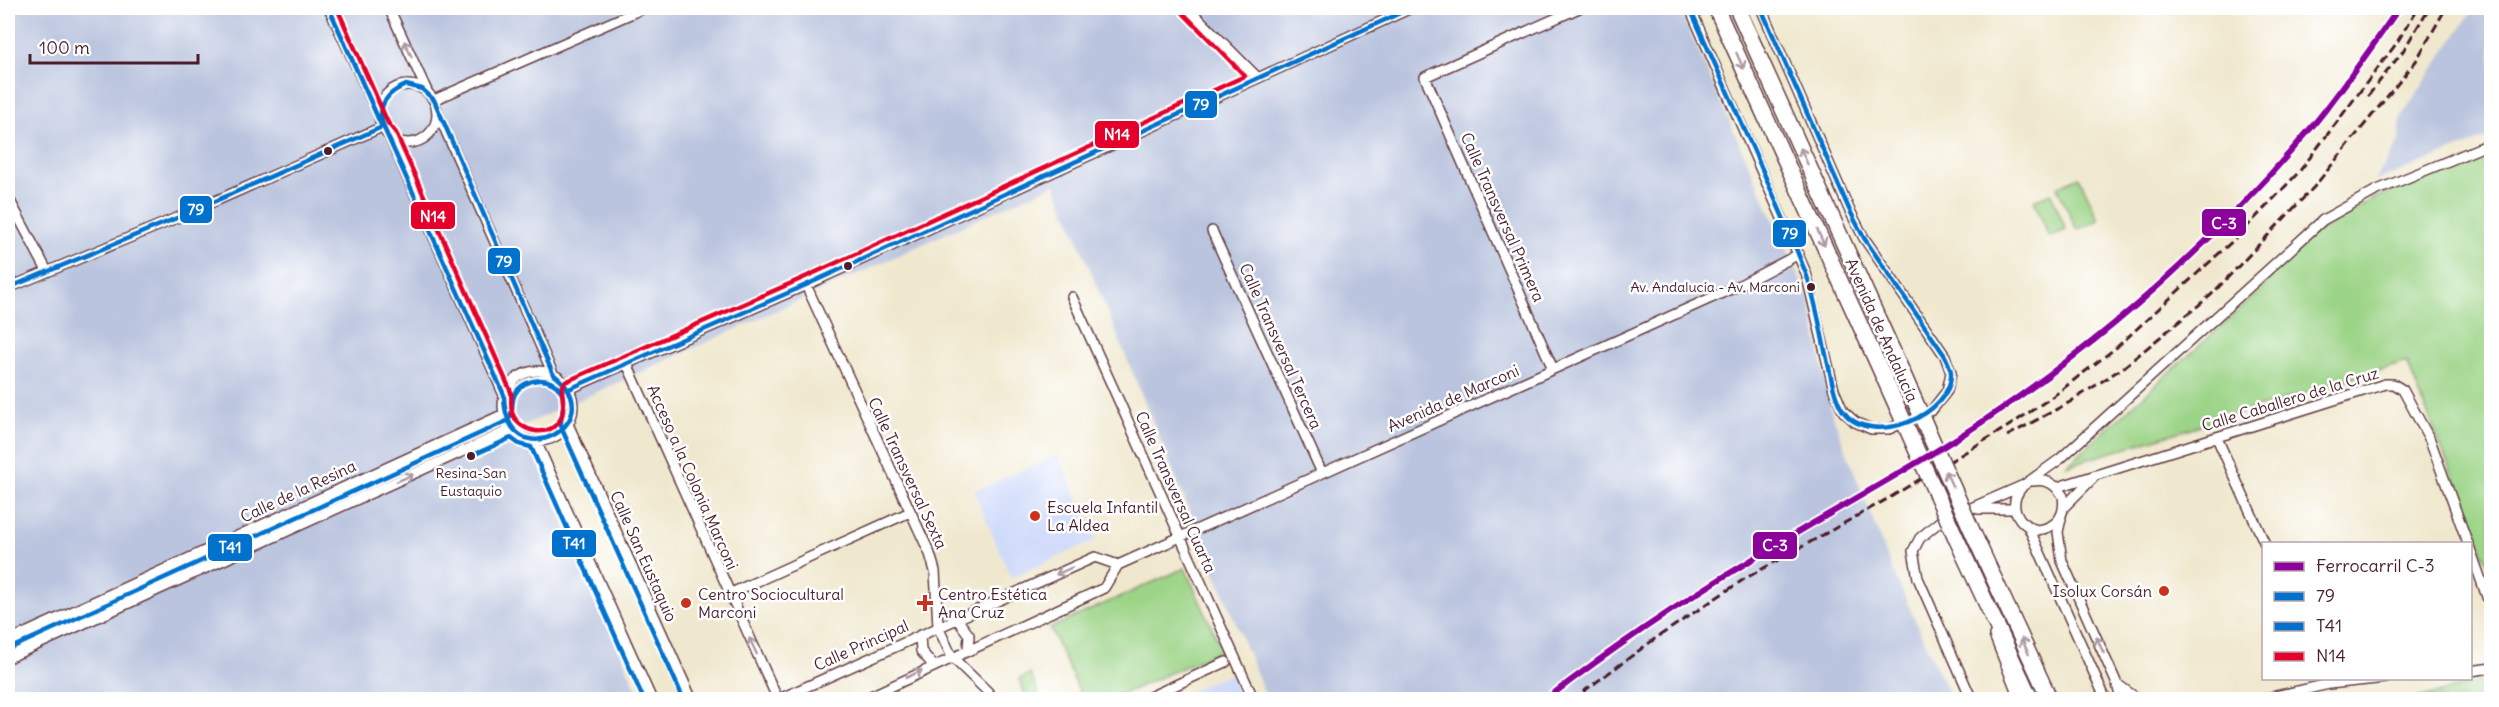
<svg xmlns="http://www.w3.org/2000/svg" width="2499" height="707" font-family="Delius,sans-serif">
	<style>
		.built { fill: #cfdafa }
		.industrial { fill: #bac4de }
		.green { fill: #9cd487; stroke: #737a59; stroke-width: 1.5 }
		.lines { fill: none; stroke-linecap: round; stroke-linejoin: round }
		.street-casing { stroke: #633d43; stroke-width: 12 }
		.primary-casing { stroke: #633d43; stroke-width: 18 }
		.street { stroke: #fff; stroke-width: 9 }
		.primary { stroke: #fff; stroke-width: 15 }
		.rail { stroke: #4a1f2b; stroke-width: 3; stroke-dasharray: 9 4.5; stroke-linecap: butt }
		.primary-bridge-casing { stroke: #633d43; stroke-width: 18; stroke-linecap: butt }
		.primary-bridge { stroke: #fff; stroke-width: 15 }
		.bus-1-casing { stroke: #fff; stroke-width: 9 }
		.bus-2-casing { stroke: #fff; stroke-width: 9 }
		.bus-3-casing { stroke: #fff; stroke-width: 9 }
		.bus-1 { stroke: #0072ce; stroke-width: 4.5 }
		.bus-2 { stroke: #0072ce; stroke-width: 4.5 }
		.bus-3 { stroke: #e4002b; stroke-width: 4.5 }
		.rail-1-casing { stroke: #fff; stroke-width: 10 }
		.rail-1 { stroke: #8b039b; stroke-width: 6 }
		.oneway { stroke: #ae9aa0 }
		.bus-dot { fill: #4a1f2b; stroke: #fff; stroke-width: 2 }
		.poi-dot { fill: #c8321e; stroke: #fff; stroke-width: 2 }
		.labels { text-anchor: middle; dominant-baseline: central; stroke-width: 5; stroke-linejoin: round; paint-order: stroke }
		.bus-label { font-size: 14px; fill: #4a1f2b; stroke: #fff; text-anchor: end }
		.street-label { font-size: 16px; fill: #4a1f2b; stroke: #fff }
		.poi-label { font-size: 16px; fill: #4a1f2b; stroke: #fff; text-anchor: start }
		.line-badge { stroke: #fff; stroke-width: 2 }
		.badge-label { font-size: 16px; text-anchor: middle; font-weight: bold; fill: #fff }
	</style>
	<rect width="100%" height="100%" fill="#fff"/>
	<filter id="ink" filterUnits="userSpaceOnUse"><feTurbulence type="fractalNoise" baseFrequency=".0167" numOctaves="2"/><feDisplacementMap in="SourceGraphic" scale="12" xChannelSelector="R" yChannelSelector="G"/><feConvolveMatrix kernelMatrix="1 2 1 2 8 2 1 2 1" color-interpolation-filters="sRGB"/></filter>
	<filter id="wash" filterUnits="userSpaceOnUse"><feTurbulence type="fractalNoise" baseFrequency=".008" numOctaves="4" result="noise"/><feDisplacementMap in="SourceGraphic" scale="24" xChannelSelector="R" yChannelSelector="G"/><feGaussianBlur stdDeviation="1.35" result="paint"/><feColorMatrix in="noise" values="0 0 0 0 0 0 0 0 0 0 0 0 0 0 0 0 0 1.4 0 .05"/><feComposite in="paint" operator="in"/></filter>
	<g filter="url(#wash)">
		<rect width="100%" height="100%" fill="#f0e8ce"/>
		<path class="built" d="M1058,455l38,85 -85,38 -37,-87z
			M1232,673l11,26h-71z"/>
		<path class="industrial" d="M8,8h1671l131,294 21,109 60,156 60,132h-684l-212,-515 -533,242 119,273h-633z
			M2474,8h17v128l-116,45 24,-40 2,-24z"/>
		<path class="green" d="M2491,151v421l-84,-210 -341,104 193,-174 38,-48 78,-46z
			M2079,177l20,43 -22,10 -20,-43z
			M2051,193l15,37 -17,7 -15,-37z
			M1185,568l37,82 -111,49h-28l-33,-71z
			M1030,674l9,20 -12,5 -8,-20z
			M2491,679v20h-77z"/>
	</g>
	<g filter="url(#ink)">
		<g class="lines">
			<defs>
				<path id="street" d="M329,8l49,106
					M389,8l38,83
					M1188,8l70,70
					M1690,8l116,265 28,117 9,21 12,11 16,7h18l43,-19 15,-19 4,-18 -6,-17 -81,-118 -15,-29 -88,-201
					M379 114a29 29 0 1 1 58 0a29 29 0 1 1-58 0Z
					M434,100l210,-92
					M437,111l116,263
					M389,136l115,259
					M8,197l39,74
					M1212,231l110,242
					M806,285l124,269 5,17 3,56 14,30 36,35 4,8
					M8,288l176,-73 198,-88
					M1072,297l182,403
					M627,364l151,336
					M1553,369l-128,-292 154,-69
					M503 406a35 35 0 1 1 70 0a35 35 0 1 1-70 0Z
					M569,389l237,-104 605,-277
					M568,424l124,276
					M2217,438l48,106
					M536,441l116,259
					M2022,487c-15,17 -5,37 15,43 20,-2 29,-15 26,-34 -8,-12 -15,-17 -30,-15
					M2058,487l327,-103h8l10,6 27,50 38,104
					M2065,506l28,-28
					M1978,509h36
					M2061,519l-3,13 4,29 55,123 4,16
					M2029,528l77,172
					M2470,549l22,62
					M1118,565l622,-280 59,-31
					M729,594l181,-82
					M957,619l12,16 -1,15
					M920,635l1,16 12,14
					M1994,635l26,65
					M8,641l496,-227
					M8,658l504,-229
					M2470,671l22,-3
					M2117,684l22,16
					M777,700l318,-143 23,8
					M862,700l242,-112 14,-23
					M1143,700l83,-38
					M1972,700l-54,-122 -5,-27 7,-13 19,-16 85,-37 36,-26 263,-239 52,-29 117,-48
					M2258,700l71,-16 57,-6"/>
				<path id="primary" d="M1716,8l165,363
					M1737,8l161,355
					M1973,533l77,167
					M1957,540l74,160"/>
			</defs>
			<use href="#street" class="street-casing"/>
			<use href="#primary" class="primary-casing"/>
			<use href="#street" class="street"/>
			<use href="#primary" class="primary"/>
			<path class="rail" d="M2368,96l35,-45 26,-43
				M2007,436l63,-34 54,-35 87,-72 103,-108 102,-126 30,-53
				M1572,700l84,-62 90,-60 143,-80 118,-71 45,-30 65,-50 121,-111 61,-64 97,-128 22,-36"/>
			<defs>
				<path id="primary-bridge" d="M1898,363l75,170
					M1881,371l76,169"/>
			</defs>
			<use href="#primary-bridge" class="primary-bridge-casing"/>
			<use href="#primary-bridge" class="primary-bridge"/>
			<defs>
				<path id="bus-1" d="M329,8l53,119
					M1690,8c38,87 80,174 115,263 12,30 16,65 24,97 3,14 6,31 14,43 28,39 110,3 108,-38 0,-5 -4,-12 -6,-17l-81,-118 -15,-29 -88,-201
					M406,85l16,4 12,11 119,274c64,48 -48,109 -49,21l-120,-267c-8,-21 2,-35 22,-43z
					M8,288l176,-73 198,-88
					M569,389l237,-104 605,-277"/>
				<path id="bus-2" d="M471,456l40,-18 8,6 12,3 113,253
					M11,648l496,-227c8,-7 3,-18 8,-27 9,-17 39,-20 47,0 4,12 -2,21 -1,33l123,273"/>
				<path id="bus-3" d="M337,8l51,115 8,10 115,259c1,7 -1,17 2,23 8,18 36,23 47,5 6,-10 2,-21 2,-32l3,-6 238,-104 442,-202 -62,-63"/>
			</defs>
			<use href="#bus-1" class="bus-1-casing"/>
			<use href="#bus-2" class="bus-2-casing"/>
			<use href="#bus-3" class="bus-3-casing"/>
			<use href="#bus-1" class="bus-1"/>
			<use href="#bus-2" class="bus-2"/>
			<use href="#bus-3" class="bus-3"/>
			<defs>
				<path id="rail-1" d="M1545,700c65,-50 133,-96 203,-138 77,-48 159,-90 234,-140 123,-82 233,-180 328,-293 32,-38 60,-80 89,-121"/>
			</defs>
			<use href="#rail-1" class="rail-1-casing"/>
			<use href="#rail-1" class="rail-1"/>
		</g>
		<defs><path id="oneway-shaft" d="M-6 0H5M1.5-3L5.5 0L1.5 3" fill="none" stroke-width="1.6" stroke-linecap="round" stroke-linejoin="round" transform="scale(1.5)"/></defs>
		<g class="oneway">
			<use href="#oneway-shaft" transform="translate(408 49) rotate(-115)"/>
			<use href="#oneway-shaft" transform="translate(1740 61) rotate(66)"/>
			<use href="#oneway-shaft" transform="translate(1804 156) rotate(-114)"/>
			<use href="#oneway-shaft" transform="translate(1821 238) rotate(66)"/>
			<use href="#oneway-shaft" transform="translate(405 478) rotate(-24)"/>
			<use href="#oneway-shaft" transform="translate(1949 479) rotate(-114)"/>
			<use href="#oneway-shaft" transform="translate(1064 571) rotate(156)"/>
			<use href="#oneway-shaft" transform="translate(2100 645) rotate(-114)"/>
			<use href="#oneway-shaft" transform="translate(753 646) rotate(-115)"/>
			<use href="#oneway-shaft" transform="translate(2025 646) rotate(-115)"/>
			<use href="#oneway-shaft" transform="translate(914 674) rotate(-26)"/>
		</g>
	</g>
	<g class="bus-dot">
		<circle cx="328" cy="151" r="5"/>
		<circle cx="848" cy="266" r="5"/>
		<circle cx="1811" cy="287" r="5"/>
		<circle cx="471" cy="456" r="5"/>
	</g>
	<g class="poi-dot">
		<circle cx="1035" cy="516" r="6"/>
		<circle cx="2164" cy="591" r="6"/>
		<circle cx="686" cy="603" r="6"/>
		<path d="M922 594h6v6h6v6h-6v6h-6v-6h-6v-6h6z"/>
	</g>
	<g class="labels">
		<g class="bus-label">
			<text x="1800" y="287">Av. Andalucía - Av. Marconi</text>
			<text x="471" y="473" text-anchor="middle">Resina-San<tspan x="471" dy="18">Eustaquio</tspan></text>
		</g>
		<g class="street-label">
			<text transform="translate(1503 217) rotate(66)">Calle Transversal Primera</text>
			<text transform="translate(1882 330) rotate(66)">Avenida de Andalucía</text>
			<text transform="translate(1281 346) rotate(66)">Calle Transversal Tercera</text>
			<text transform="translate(1453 398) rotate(-24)">Avenida de Marconi</text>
			<text transform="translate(2290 399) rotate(-17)">Calle Caballero de la Cruz</text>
			<text transform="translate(908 473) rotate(65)">Calle Transversal Sexta</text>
			<text transform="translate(693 477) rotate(66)">Acceso a la Colonia Marconi</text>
			<text transform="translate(298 491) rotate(-25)">Calle de la Resina</text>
			<text transform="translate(1176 492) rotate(66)">Calle Transversal Cuarta</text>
			<text transform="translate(644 556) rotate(66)">Calle San Eustaquio</text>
			<text transform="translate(861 645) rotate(-24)">Calle Principal</text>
		</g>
		<g class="poi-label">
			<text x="1047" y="507">Escuela Infantil<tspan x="1047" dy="18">La Aldea</tspan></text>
			<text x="2152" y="591" text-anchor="end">Isolux Corsán</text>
			<text x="698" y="594">Centro Sociocultural<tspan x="698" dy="18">Marconi</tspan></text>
			<text x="938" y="594">Centro Estética<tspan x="938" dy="18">Ana Cruz</tspan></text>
		</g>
	</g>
	<g class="line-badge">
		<rect x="1184" y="90" width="34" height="29" rx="6" fill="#0072ce"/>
		<rect x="1094" y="120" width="46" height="29" rx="6" fill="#e4002b"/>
		<rect x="179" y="195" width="34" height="29" rx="6" fill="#0072ce"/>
		<rect x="410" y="201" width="46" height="29" rx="6" fill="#e4002b"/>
		<rect x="2201" y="208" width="46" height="29" rx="6" fill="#8b039b"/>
		<rect x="1772" y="219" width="35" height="29" rx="6" fill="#0072ce"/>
		<rect x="487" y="247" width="34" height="28" rx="6" fill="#0072ce"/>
		<rect x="551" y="529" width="46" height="29" rx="6" fill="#0072ce"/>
		<rect x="1752" y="531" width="46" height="29" rx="6" fill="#8b039b"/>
		<rect x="207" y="533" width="46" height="29" rx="6" fill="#0072ce"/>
	</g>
	<g class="badge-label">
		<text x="1201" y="110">79</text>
		<text x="1117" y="140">N14</text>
		<text x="196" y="215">79</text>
		<text x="433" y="222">N14</text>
		<text x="2224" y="229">C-3</text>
		<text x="1790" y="239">79</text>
		<text x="504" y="267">79</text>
		<text x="574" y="549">T41</text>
		<text x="1775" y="551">C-3</text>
		<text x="230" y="553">T41</text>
	</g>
	<rect width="2499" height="707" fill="none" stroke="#fff" stroke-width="30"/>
	<rect x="2262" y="542" width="210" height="138" fill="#ffffff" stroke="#b7a5aa" stroke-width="1.5"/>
	<rect x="2274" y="562" width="30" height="9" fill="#8b039b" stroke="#b7a5aa" stroke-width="1.5"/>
	<text x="2316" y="572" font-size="18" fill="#4a1f2b">Ferrocarril C-3</text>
	<rect x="2274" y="592" width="30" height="9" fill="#0072ce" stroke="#b7a5aa" stroke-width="1.5"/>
	<text x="2316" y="602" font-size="18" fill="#4a1f2b">79</text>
	<rect x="2274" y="622" width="30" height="9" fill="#0072ce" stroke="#b7a5aa" stroke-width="1.5"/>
	<text x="2316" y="632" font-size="18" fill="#4a1f2b">T41</text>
	<rect x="2274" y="652" width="30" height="9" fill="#e4002b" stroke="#b7a5aa" stroke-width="1.5"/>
	<text x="2316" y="662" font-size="18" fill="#4a1f2b">N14</text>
	<path d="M30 54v9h168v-9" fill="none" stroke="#4a1f2b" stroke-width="3"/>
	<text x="39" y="54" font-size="18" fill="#4a1f2b" stroke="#ffffff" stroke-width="4.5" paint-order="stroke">100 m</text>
</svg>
